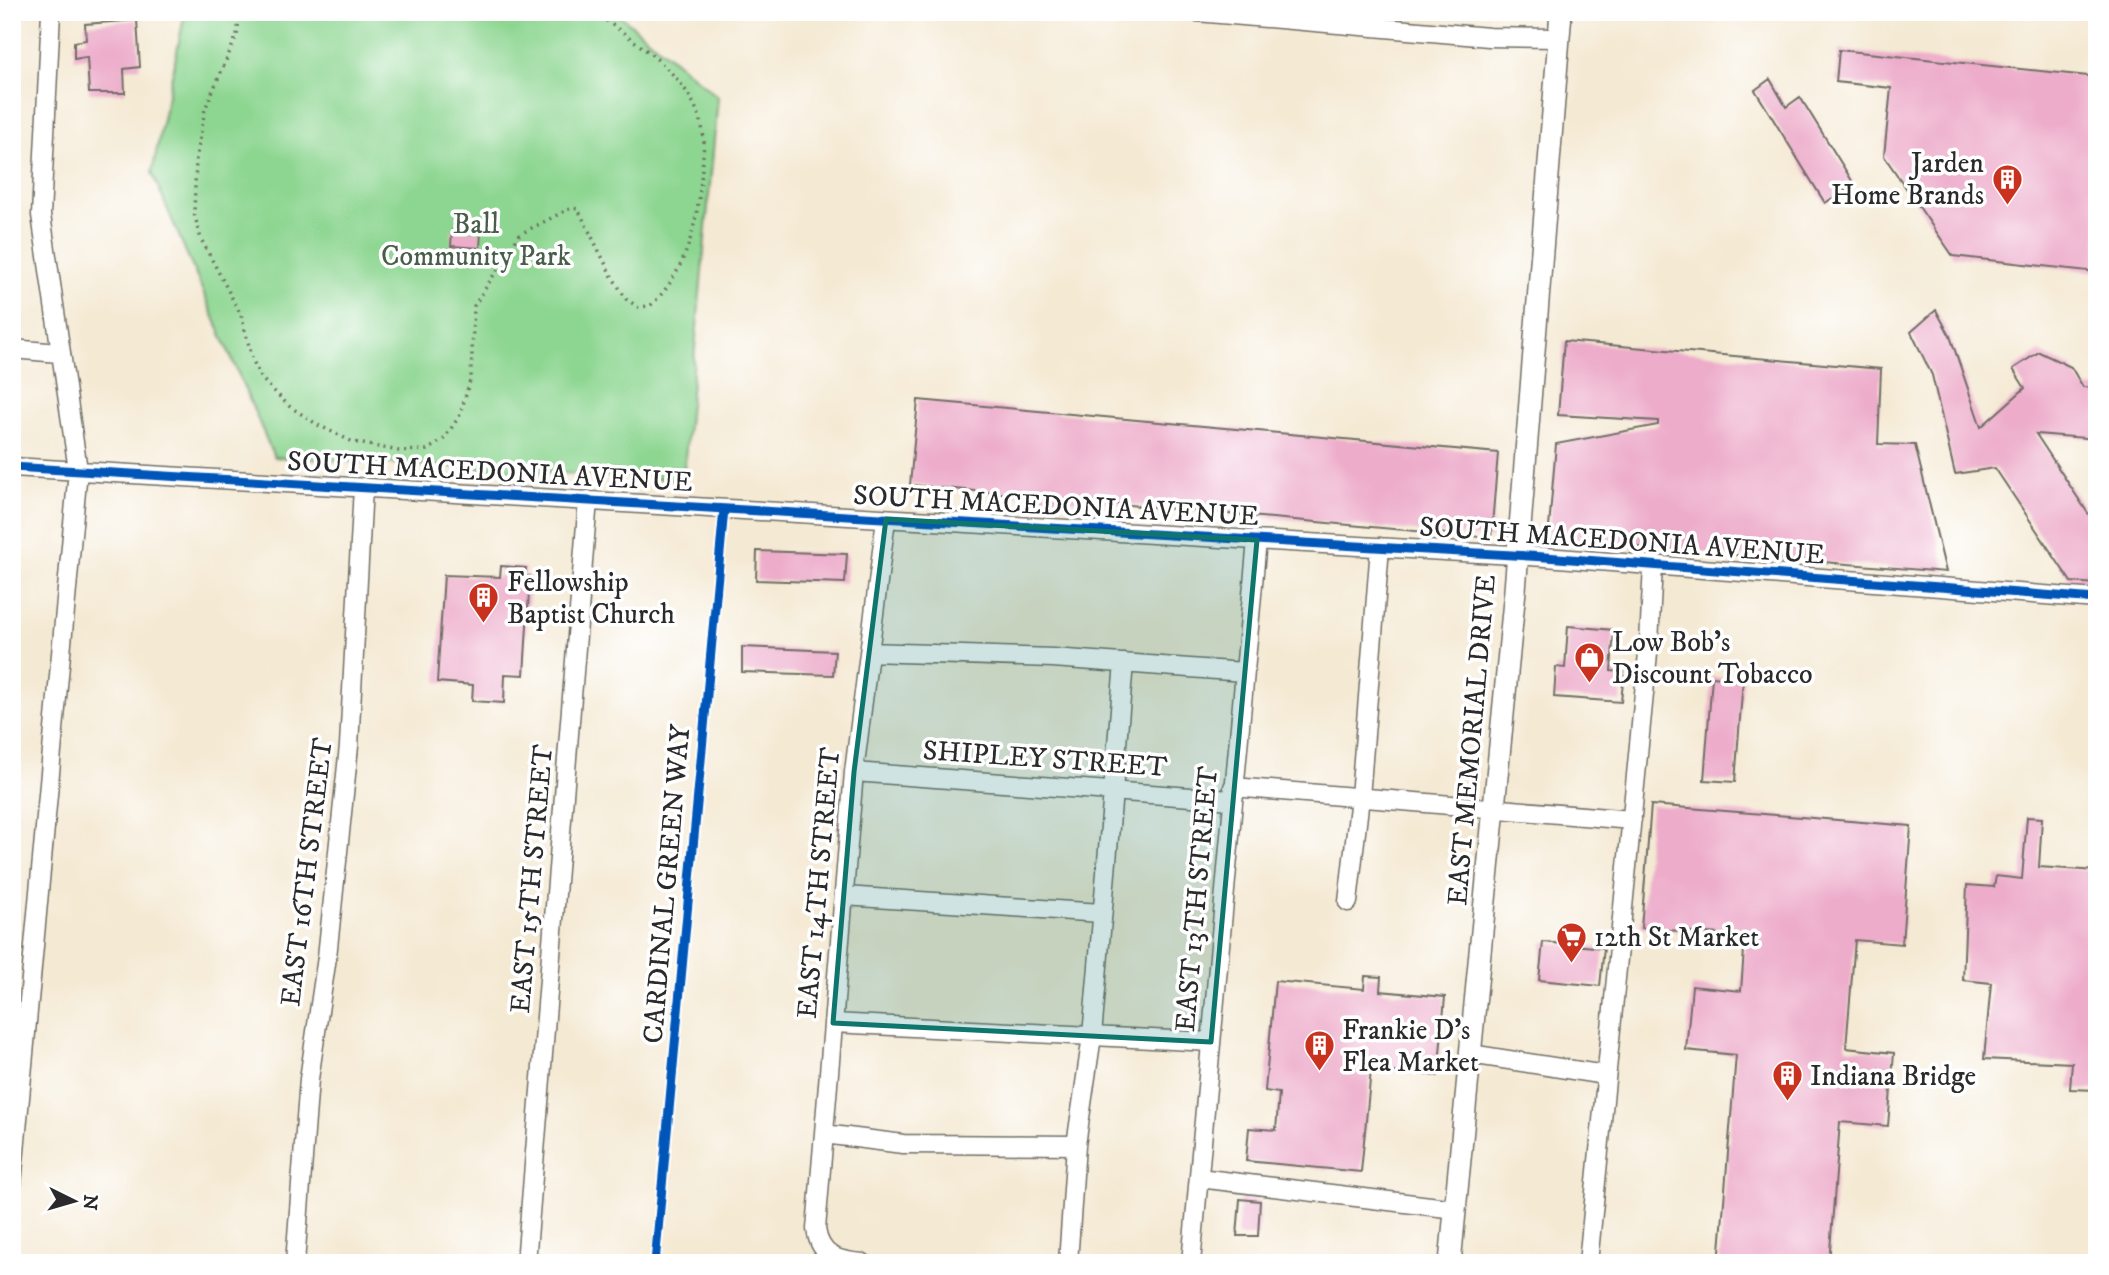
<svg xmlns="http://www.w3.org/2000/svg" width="2109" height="1275" font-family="'IM FELL DW Pica',serif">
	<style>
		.green { fill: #8dd691; stroke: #5c805e; stroke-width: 2 }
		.building { fill: #edacca }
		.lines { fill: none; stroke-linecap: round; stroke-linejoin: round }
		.minor-casing { stroke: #716e66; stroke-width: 21 }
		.major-casing { stroke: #716e66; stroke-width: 24 }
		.path { stroke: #716e66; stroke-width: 3.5; stroke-dasharray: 2 5; stroke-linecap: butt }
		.minor { stroke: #fff; stroke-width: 18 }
		.major { stroke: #fff; stroke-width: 21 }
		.cycleway-casing { stroke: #fff; stroke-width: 13 }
		.cycleway { stroke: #0057b8; stroke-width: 9 }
		.marked { fill: #0f766e; fill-opacity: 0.2; stroke: #0f766e; stroke-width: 5; stroke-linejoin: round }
		.labels { text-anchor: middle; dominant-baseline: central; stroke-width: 7; stroke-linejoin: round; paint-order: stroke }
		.poi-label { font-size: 28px; fill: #2b2b2b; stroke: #fff; text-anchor: start }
		.park-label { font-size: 28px; fill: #485e4a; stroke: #fff }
		.street-label { font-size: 28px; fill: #2b2b2b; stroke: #fff }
	</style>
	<rect width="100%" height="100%" fill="#fff"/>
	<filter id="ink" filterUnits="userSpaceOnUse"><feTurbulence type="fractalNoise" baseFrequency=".0143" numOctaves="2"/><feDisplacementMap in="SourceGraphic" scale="14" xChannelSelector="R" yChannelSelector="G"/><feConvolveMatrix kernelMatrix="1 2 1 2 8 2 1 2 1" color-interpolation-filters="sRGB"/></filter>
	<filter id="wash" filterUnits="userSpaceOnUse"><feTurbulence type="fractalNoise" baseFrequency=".00686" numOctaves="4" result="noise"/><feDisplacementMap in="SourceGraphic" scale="28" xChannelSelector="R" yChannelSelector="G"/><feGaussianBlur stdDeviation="1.57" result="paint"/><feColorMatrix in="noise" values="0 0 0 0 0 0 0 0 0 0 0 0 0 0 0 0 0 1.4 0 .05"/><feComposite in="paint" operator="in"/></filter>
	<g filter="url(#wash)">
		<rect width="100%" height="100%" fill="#f4e9d3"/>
		<path class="green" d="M185,12h431l102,85 -35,383 -409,-23 -122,-284z"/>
		<g id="blocks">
			<path class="building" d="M137,20l3,47 -16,2 1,24h-36l-2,-36 -13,2v-17l12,-2 -1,-16z
				M1839,50l258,27v195l-144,-16 -69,-100 7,-68 -55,-6z
				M1770,79l16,28 14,-10 54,87 -29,19 -70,-113z
				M452,230l29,2 -1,16 -29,-2z
				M1936,310l14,26 31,91 44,-39 -12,-19 26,-17 32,15 12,20 14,1v51l-61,-5 61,93v57l-26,-2 -76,-114 -40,6 -23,-99 -21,-43z
				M1564,341l317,28 -3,75 37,1 31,127 -398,-32 8,-96 102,-19v-4l-100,-6z
				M918,400l580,53 -7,85 -581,-53z
				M757,551l90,3 -2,29 -89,-3z
				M501,566l25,2 -1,8h5l-6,99 -19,-1 -1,29 -32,-2 1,-16 -36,-3 7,-107 56,2z
				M1568,626l46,4 -3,41 13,1 -3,30 -67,-5 2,-30 9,1z
				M742,647l93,4 -2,24 -91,-3z
				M1712,677l31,3 -8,102 -31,-2z
				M1651,805l260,21 -9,118 -47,-4 -9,108 48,5 -6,73 -48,-4 -11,141h-110l17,-208 -50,-5 6,-64 49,5 4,-55 -104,-8z
				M2027,817l15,1 -3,49 58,4v219l-27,-1 2,-26 -88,-4 7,-76 -28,-3 4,-95 27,2 2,-11 26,3z
				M1543,942l61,6 -4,38 -61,-6z
				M1365,976l16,1 -1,14 65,6 -7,79 -67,-6 -10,102 -115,-11 3,-33 27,2 3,-37 -14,-2 10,-110 89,8z
				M1240,1199l20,2 -2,35h-21z"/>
		</g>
	</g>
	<g filter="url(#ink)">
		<use href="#blocks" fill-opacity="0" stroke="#716e66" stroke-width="2"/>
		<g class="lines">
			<defs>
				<path id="minor" d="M1197,12l292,25 70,1
					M12,349l47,4
					M12,467l1533,90 552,42
					M869,652l184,6 191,14
					M854,772l378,28
					M1233,787l399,33
					M844,896l257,17
					M1348,902l12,-105 20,-250
					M833,1023l378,19
					M1470,1054l135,21
					M824,1134l79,10 173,1
					M1199,1178l256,31
					M12,1184l66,-714 -37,-255 10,-203
					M295,1263l14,-184 18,-122 22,-211 14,-259
					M526,1263l62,-763
					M863,1263c-25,-2 -43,-6 -47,-34l38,-457 32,-253
					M1068,1263l8,-118 16,-109 32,-373
					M1191,1263l66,-723
					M1588,1263l61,-620 4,-78"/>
				<path id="major" d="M1450,1263l65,-673 46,-578"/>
			</defs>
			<use href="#minor" class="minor-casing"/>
			<use href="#major" class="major-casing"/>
			<path class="path" d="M240,12l-3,23 -32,74 -9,51 -2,53 7,26 40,76 12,46 8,17 28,28 29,19 35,17 46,9 28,-1 17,-11 16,-24 11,-38 3,-71 46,-72 51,-26 7,1 32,64 16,26 12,8 12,-1c46,-42 50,-106 54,-164 -3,-62 -65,-96 -109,-130"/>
			<use href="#minor" class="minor"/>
			<use href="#major" class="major"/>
			<defs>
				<path id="cycleway" d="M12,467l1533,90 552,42
					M655,1263l69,-754"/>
			</defs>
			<use href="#cycleway" class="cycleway-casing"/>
			<use href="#cycleway" class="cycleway"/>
		</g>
	</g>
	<path class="marked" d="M886,519l371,21 -46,502 -378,-19 21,-251z"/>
	<defs>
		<symbol id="building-pin" viewBox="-11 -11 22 30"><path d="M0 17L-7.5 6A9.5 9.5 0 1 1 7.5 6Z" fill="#c8321e" stroke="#fff"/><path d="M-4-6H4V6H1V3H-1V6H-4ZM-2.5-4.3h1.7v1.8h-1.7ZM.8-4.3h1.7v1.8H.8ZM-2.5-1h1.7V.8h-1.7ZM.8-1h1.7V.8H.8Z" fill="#fff"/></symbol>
		<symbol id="shop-pin" viewBox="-11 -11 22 30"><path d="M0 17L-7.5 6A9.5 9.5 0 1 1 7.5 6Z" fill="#c8321e" stroke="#fff"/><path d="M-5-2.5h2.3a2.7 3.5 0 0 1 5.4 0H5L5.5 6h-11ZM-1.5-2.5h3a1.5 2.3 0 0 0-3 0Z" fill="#fff"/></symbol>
		<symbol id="supermarket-pin" viewBox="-11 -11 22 30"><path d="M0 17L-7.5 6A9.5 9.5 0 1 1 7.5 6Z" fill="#c8321e" stroke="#fff"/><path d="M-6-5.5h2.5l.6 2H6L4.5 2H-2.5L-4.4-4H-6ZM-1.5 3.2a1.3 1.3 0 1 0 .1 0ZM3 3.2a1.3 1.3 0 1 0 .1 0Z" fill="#fff"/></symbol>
	</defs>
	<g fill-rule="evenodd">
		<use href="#building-pin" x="1990" y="162" width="35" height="47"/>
		<use href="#building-pin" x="466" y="580" width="35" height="47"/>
		<use href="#shop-pin" x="1572" y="640" width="35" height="47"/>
		<use href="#supermarket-pin" x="1554" y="920" width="35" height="47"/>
		<use href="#building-pin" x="1302" y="1028" width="35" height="47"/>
		<use href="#building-pin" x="1770" y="1058" width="35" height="47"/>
	</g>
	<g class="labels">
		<g class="poi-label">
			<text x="1984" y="163" text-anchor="end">Jarden<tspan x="1984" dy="32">Home Brands</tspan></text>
			<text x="507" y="582">Fellowship<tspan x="507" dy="32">Baptist Church</tspan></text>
			<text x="1612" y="642">Low Bob's<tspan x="1612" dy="32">Discount Tobacco</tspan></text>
			<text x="1594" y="937">12th St Market</text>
			<text x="1342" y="1030">Frankie D's<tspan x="1342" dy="32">Flea Market</tspan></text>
			<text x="1810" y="1076">Indiana Bridge</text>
		</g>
		<g class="park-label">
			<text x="476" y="224">Ball<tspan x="476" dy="32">Community Park</tspan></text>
		</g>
		<g class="street-label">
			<text transform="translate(490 472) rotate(3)">SOUTH MACEDONIA AVENUE</text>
			<text transform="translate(1056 506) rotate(3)">SOUTH MACEDONIA AVENUE</text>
			<text transform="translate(1622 541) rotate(4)">SOUTH MACEDONIA AVENUE</text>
			<text transform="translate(1472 740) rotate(-85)">EAST MEMORIAL DRIVE</text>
			<text transform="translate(1045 759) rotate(4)">SHIPLEY STREET</text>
			<text transform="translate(307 872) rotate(-83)">EAST 16TH STREET</text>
			<text transform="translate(532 879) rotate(-85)">EAST 15TH STREET</text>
			<text transform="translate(819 883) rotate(-85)">EAST 14TH STREET</text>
			<text transform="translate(667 884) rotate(-85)">CARDINAL GREEN WAY</text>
			<text transform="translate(1197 899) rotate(-85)">EAST 13TH STREET</text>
		</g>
	</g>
	<rect width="2109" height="1275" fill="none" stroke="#fff" stroke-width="42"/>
	<g transform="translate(74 1201) rotate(95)" stroke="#ffffff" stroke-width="5" paint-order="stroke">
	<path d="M0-5L12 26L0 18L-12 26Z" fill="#2b2b2b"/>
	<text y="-10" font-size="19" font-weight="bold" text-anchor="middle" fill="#2b2b2b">N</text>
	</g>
</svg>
